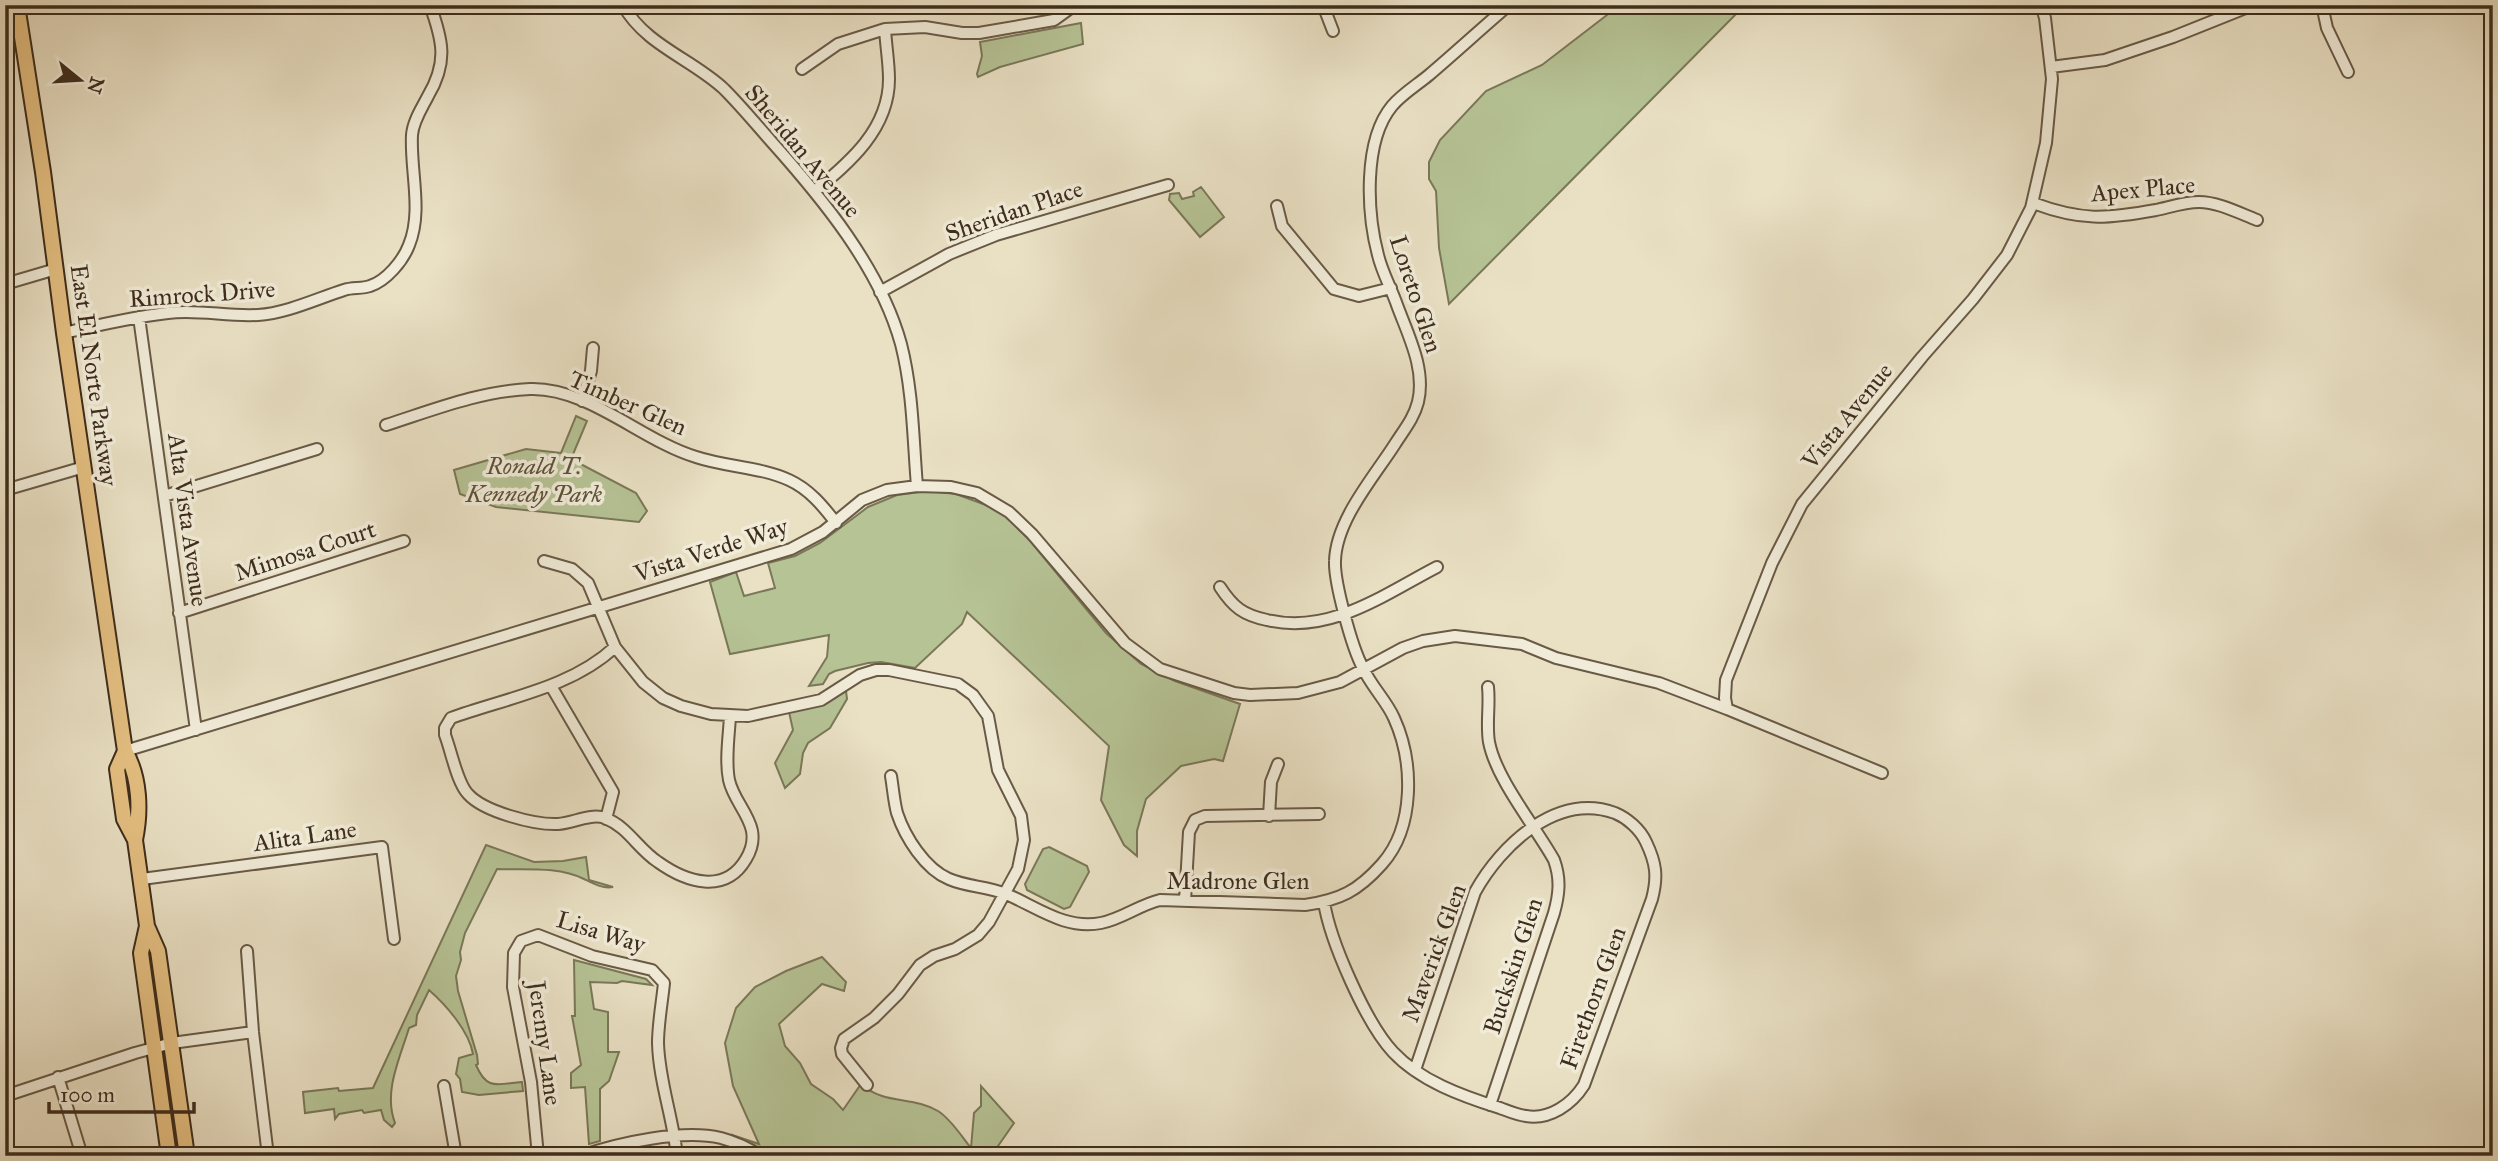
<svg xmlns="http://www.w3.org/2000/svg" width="2498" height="1161" font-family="'IM FELL Great Primer',serif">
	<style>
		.green { fill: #b6c395; stroke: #7a7858; stroke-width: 2 }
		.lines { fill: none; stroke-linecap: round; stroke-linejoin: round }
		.minor-casing { stroke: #695a46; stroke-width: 14 }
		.major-casing { stroke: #3e2d1c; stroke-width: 18 }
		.minor { stroke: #f1ecd9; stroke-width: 10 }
		.major { stroke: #e5c082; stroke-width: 14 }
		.labels { text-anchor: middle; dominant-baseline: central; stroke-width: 7; stroke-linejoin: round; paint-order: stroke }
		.street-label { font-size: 24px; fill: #3e2d1c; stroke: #f1ecd9 }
		.park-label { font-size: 24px; font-style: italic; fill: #5c523a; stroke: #f1ecd9 }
	</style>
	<rect width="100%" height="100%" fill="#eae1c5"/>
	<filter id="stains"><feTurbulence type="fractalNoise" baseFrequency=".00286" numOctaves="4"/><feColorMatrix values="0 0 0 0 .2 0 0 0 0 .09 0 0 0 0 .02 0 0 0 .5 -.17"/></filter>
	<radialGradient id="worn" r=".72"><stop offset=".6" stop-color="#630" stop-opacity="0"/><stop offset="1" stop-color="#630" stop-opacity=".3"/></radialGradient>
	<path class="green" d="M1620,5h125l-296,299 -10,-56 -3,-57 -7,-12v-17l11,-22 46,-49 56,-26z
		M1081,23l2,21 -83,23 -22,10 -1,-3 5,-18 -2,-14z
		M1201,187l23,30 -24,20 -31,-37 1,-6 9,-1 3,6 12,-3 -1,-4z
		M576,416l11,5 -16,38 65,34 11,18 -8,11 -143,-15 -36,-13 -6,-24 72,-21 35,4z
		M928,491l28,3 46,17 29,31 75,91 35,31 34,17 65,23 -17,57 -9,-2 -33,7 -35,33 -9,32v25l-13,-11 -23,-45 8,-54 -142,-134 -5,12 -47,44 -34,-6 -13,1 -33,8 -6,3 -6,10 -14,2 18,-29 2,-22 -99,19 -20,-72 26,-10 8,24 31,-8 -7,-25 27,-7 25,-13 48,-36 29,-12z
		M846,691l1,8 -17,29 -22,15 -5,10 -3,21 -15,14 -10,-25 18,-33 -4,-18 33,-8z
		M486,845l48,17 29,-1 23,-4 3,23 24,7c-10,2 -19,-3 -29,-8 -26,-13 -59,-9 -87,-10l-32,64 -5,19 1,8 -5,16 2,15 19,64 1,9 -2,1c11,26 21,19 46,17l1,9 -44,4 -17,-3 -2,-13 -4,-5 3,-16 14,-4c-4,-23 -27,-49 -44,-64l-12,25 -1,10 -7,3c-9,30 -26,64 -14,95l-3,4 -8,-7 -3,-10 -17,3 -2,-3 -23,4 -4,5 -1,-10 -29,4 -2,-21 35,-4 1,3 34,-3z
		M1049,847l38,19 2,6 -19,35 -6,2 -37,-19 -2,-6 18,-35z
		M822,957l24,25 -2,9 -22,-7 -43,40 6,22 15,17 11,21 22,15 10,11 18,-26c23,21 52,12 77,27 13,8 24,26 33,37l3,-35 7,-7v-20l33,37 -23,33h-223l-36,-18v-3l27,9 -26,-58 -8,-43 11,-35 19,-21 31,-16z
		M574,960l72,19 6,6 -30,-4 -5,2 -27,-1 4,27 14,3v40h11l-10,29 -9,8v52l-11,3 -4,-57 -14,1v-15l10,-8 -9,-49h3z"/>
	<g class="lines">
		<defs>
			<path id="minor" d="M623,5c22,40 69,54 101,84 16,16 31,34 46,51 52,58 110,128 131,204 12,47 12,94 16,142
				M1323,5l10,26
				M2322,5l5,23 21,44
				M2051,67l54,-7 68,-23 80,-32
				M802,69l36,-25 47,-15 40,-2 37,6h17l75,-13 18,-13
				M815,191c35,-29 74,-62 74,-112 0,-16 -3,-33 -4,-50
				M2033,203c48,18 73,16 123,7 14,-3 29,-8 43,-8 19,0 40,11 58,18
				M1277,206l5,20 52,63 25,7 32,-8
				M5,284l51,-15
				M880,292l69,-38 47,-19 172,-50
				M139,317l57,413
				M64,333c34,-8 69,-16 104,-20 30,-4 60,4 90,2 29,-2 58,-16 86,-25 8,-3 18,-1 26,-4 16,-5 33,-25 39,-41 14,-34 1,-75 3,-110 1,-14 10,-27 16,-39 20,-34 15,-55 2,-91
				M582,401l9,-30 2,-23
				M386,425c47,-15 94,-34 144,-36 58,-2 112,52 166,68 30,10 65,10 93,23 20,9 34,26 47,43
				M5,490l79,-23
				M164,496l153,-47
				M544,561l28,8 16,14 27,64 28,35 20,16 18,8 30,8 37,2 73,-16 39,-25 16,-5h13l69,14 15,11 15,21 10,54 23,46 3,24 -6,29 -29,53 -11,13 -23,14 -21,7 -14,9 -22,29 -24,24 -30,21 -3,9 1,6 25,31
				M1220,587c13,20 23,28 47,33 63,15 116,-25 170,-53
				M179,613l225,-72
				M615,647c-44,41 -109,51 -164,71l-6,10v7c6,15 12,48 23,59 16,18 67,31 90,30 15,-1 33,-11 47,-6 23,9 33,31 53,44 28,20 67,33 88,-3 20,-33 -11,-51 -17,-79 -4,-20 0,-44 1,-64
				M551,686l62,106 -7,27
				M1488,687c2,18 -2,37 1,55 7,37 46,84 65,118 7,19 5,35 0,53l-64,192
				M125,751l666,-202 32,-17 39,-32 25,-10 30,-4 34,1 26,6 32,19 23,22 93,109 35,26 74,24 16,2 48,-2 42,-11 63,-34 20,-7 32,-5 67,8 34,14 103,25 68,26
				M1882,773l-155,-64 -2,-11 1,-18 46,-117 30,-59 120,-147 51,-58 34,-44 24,-47 15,-65 6,-64 -7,-61 -4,-13
				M891,776c2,12 3,26 6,37 8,24 28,56 52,66 18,8 38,7 57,15 31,13 59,36 95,29 21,-4 38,-18 59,-23l145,5c35,-5 53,-14 77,-41 33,-37 32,-102 12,-146 -8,-18 -23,-32 -31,-50 -11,-20 -29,-86 -28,-107 1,-41 39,-84 60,-117 9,-14 19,-26 23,-42 8,-33 -10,-67 -21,-97 -6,-17 -15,-33 -19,-50 -11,-42 -15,-114 14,-149 10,-12 25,-21 37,-31 27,-23 53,-47 80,-70
				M1269,816l2,-34 7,-18
				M142,879l240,-32 12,92
				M1185,901l4,-69 6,-12 10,-4 114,-2
				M1324,902c6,39 42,121 69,150 27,29 69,44 107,56 8,3 17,7 26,8 24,4 46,-12 58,-31l68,-186c6,-23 4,-36 -6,-57 -6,-13 -19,-24 -31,-29 -58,-21 -114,32 -140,79l-60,178
				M247,951l6,81 15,124
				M58,1077l24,79
				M444,1086l12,70
				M5,1096l130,-43 37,-10 81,-11
				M538,1156l-7,-74 -18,-95 1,-34 7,-12 17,-6 54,21 60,14 12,13c-2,20 -6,41 -6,60 1,38 15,75 19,113
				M581,1156c38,-13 101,-27 140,-18 15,4 27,10 40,18"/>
			<path id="major" d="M17,5l26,167 21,161 61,418c15,26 16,60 10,89
				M125,751l-8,18 7,50 11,21 12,86 11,25 29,205
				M147,926l-6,27 28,203"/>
		</defs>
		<use href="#minor" class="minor-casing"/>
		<use href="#major" class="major-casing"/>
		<use href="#minor" class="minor"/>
		<use href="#major" class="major"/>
	</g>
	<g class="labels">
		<g class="street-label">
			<text transform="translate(803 151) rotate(50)">Sheridan Avenue</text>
			<text transform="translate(2143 189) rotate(-5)">Apex Place</text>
			<text transform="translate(1014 211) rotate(-19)">Sheridan Place</text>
			<text transform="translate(202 294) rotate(-4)">Rimrock Drive</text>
			<text transform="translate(1416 294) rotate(72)">Loreto Glen</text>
			<text transform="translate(94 375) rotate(82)">East El Norte Parkway</text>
			<text transform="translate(628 403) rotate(24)">Timber Glen</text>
			<text transform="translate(1847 416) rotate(-51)">Vista Avenue</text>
			<text transform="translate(188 520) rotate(82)">Alta Vista Avenue</text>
			<text transform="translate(711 550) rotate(-18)">Vista Verde Way</text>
			<text transform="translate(305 551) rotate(-18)">Mimosa Court</text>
			<text transform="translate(305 836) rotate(-8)">Alita Lane</text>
			<text x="1238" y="881">Madrone Glen</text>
			<text transform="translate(601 932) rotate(17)">Lisa Way</text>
			<text transform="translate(1434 953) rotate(-70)">Maverick Glen</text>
			<text transform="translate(1513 966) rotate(-72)">Buckskin Glen</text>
			<text transform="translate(1593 998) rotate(-70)">Firethorn Glen</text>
			<text transform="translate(545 1043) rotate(82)">Jeremy Lane</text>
		</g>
		<g class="park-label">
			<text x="534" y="466">Ronald T.<tspan x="534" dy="28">Kennedy Park</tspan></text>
		</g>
	</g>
	<rect width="2498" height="1161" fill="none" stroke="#eae1c5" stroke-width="28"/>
	<rect x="7" y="7" width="2484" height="1147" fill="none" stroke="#3e2d1c" stroke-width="3.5"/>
	<rect x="14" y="14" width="2470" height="1133" fill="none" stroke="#3e2d1c" stroke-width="2"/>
	<g transform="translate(80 80) rotate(108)" stroke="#f1ecd9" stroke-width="5" paint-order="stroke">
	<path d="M0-5L12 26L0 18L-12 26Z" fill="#3e2d1c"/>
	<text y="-10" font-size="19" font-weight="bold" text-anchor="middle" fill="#3e2d1c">N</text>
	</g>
	<path d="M49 1102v10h145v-10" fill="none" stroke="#3e2d1c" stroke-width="3.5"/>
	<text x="60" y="1102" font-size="21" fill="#3e2d1c" stroke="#f1ecd9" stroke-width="5" paint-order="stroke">100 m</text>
	<rect width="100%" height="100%" filter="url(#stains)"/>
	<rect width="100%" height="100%" fill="url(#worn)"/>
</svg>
